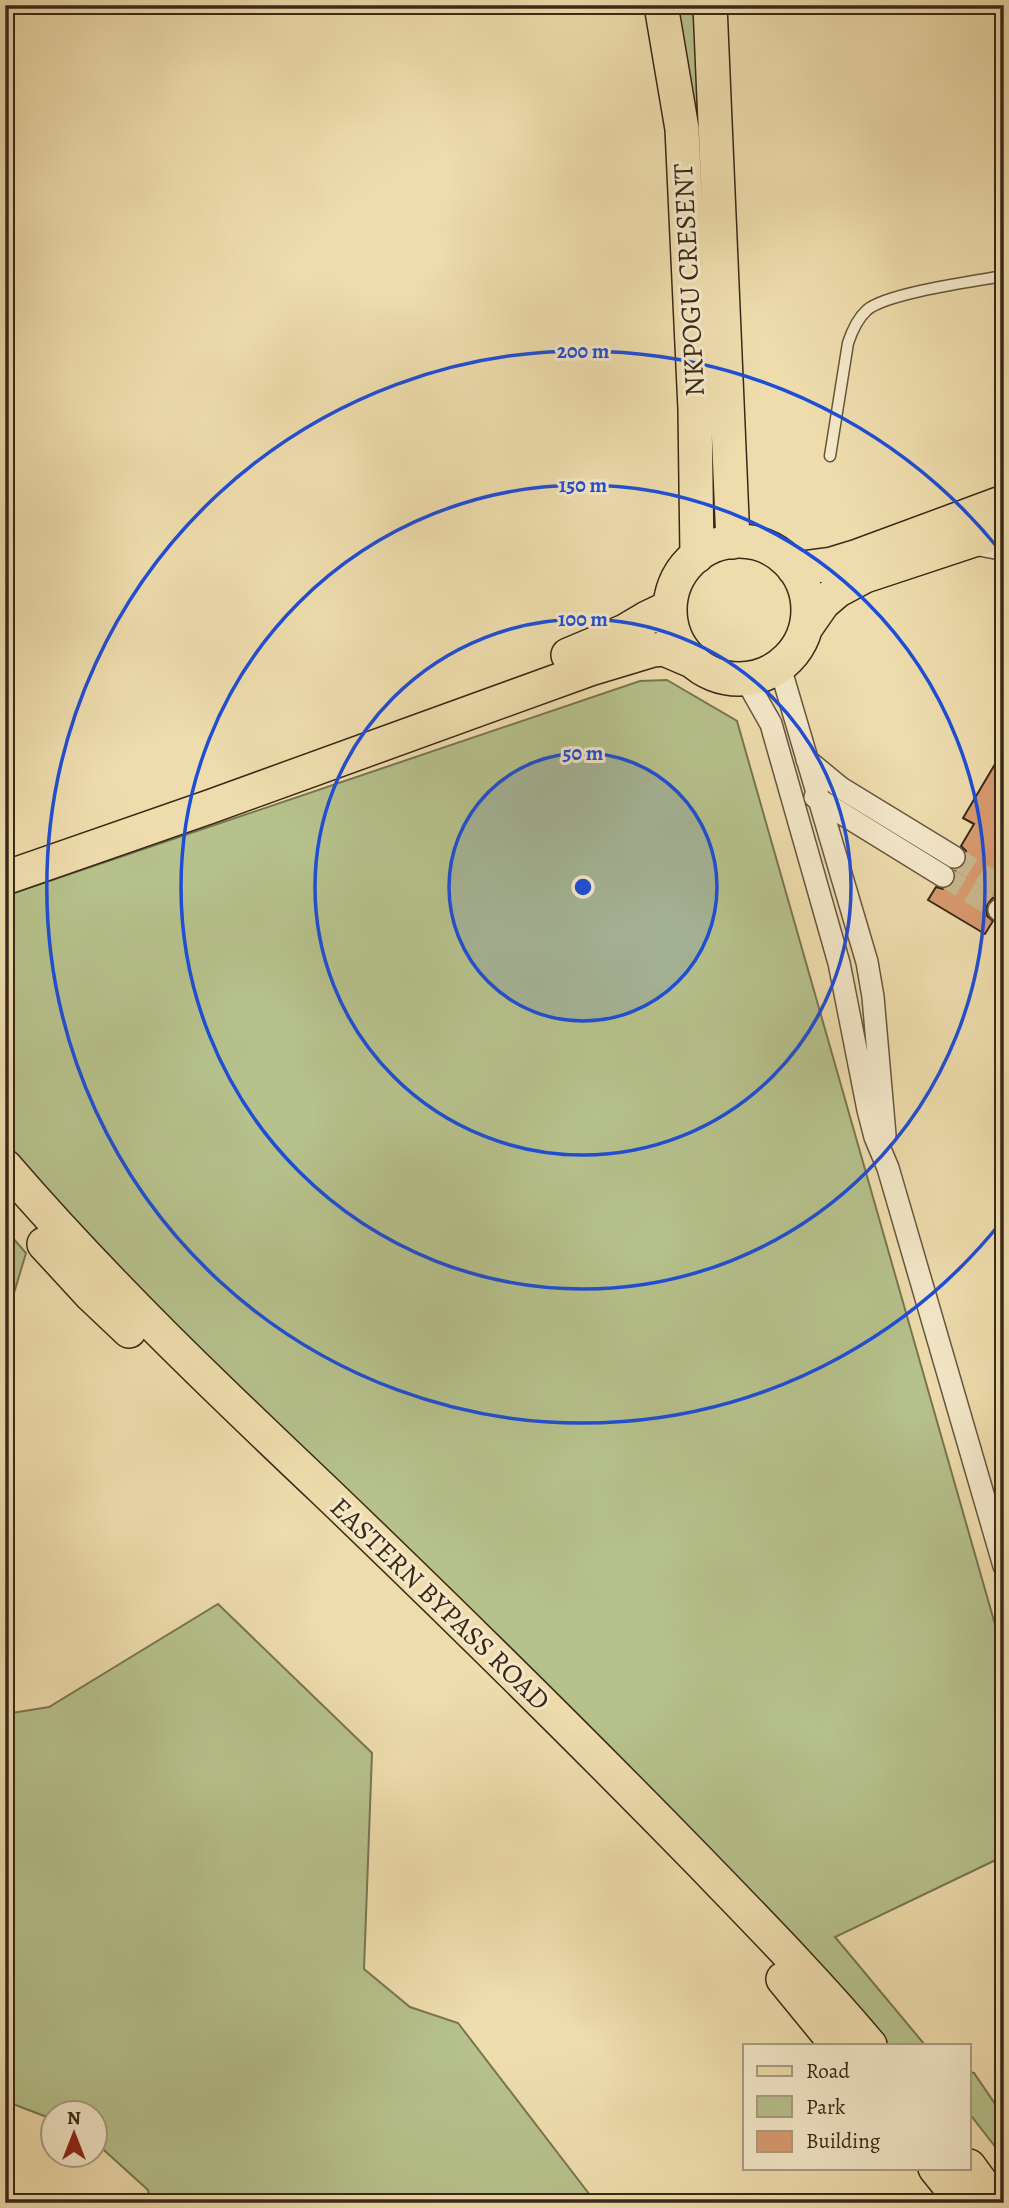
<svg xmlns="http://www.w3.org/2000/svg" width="1009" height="2208" font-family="Alegreya,serif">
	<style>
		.green { fill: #b6c18b; stroke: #787552; stroke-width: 2 }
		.building { fill: #d89a6f; stroke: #392919; stroke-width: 2 }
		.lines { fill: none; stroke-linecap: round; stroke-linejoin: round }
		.minor-tunnel { stroke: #cab88f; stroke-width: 21; stroke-dasharray: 21 10; stroke-linecap: butt }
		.service-casing { stroke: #66563e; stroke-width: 13 }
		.minor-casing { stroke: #66563e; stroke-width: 24 }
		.primary-casing { stroke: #392919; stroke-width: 36 }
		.service { stroke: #f4e8c9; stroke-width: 10 }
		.minor { stroke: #f4e8c9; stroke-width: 21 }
		.primary { stroke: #eedcac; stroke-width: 33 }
		.ring { fill: none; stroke: #1d4ed8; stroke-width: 3.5 }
		.labels { text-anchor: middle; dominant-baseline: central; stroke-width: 6; stroke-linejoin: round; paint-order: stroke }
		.street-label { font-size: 28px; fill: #392919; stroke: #f4e8c9 }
		.centre { fill: #1d4ed8; stroke: #f4e8c9; stroke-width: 3.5 }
		.ring-label { font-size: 21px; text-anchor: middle; font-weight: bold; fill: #1d4ed8; stroke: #f4e8c9; stroke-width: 6; stroke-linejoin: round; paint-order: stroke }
	</style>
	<rect width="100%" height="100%" fill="#eedcac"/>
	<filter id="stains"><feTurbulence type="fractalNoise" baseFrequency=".00286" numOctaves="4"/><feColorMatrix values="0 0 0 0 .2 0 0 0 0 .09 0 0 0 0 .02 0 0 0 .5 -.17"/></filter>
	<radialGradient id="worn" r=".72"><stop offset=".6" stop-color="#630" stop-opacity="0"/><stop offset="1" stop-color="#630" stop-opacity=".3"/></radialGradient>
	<path class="green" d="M677,5h16l31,521 -18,4 -14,-431z
		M667,680l70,41 267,935v200l-169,81 90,108h-39l-881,-888v-261l635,-215z
		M5,1229l21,24 -21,70z
		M218,1604l154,149 -8,216 46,38 48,16 138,180h-446l-2,-13 -53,-48 -1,-28h-42v5l-47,-18v-387l44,-7z
		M969,2072l5,1 30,44v41l-35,-45z"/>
	<path class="building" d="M1004,749v149h-11l-6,6v12l6,5 -8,13 -57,-34 8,-13 7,2 11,-6 2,-6 -1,-7 10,-7 1,-12 -5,-5 13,-22 -11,-6z"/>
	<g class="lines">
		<path class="minor-tunnel" d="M954,857l50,31
			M943,876l56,34"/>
		<defs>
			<path id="service" d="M830,456l18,-113c4,-12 9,-24 19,-33 20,-17 108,-29 137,-34
				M977,550l27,5"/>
			<path id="minor" d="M780,667l87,295 6,35 12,138
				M745,678l26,46 68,239 29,147 7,27 13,31 116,398
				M807,760l34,28 113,69
				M815,797l128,79
				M999,910l5,3"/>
			<path id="primary" d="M661,5l21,124 13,280 2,147
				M710,5l23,537
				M670 610a69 69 0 1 1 138 0a69 69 0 1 1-138 0Z
				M794,569l38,-5 26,-8 146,-54
				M807,626l16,-23 14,-12 28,-15 139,-46
				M568,655l57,-24 22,-13 23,-11
				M5,878l204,-71 381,-138 63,-19 11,-1 28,12
				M5,1166c100,116 211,222 322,327 125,120 249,242 370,366 59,61 119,122 173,186
				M44,1244l47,51 38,36
				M783,1979l54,66
				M969,2166l27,37
				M935,2168l28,35"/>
		</defs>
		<use href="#service" class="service-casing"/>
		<use href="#minor" class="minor-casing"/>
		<use href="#primary" class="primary-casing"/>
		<use href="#service" class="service"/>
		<use href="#minor" class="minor"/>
		<use href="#primary" class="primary"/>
	</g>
	<circle cx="583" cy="887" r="134" fill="#1d4ed8" fill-opacity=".12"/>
	<g class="ring">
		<circle cx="583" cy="887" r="134"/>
		<circle cx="583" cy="887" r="268"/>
		<circle cx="583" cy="887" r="402"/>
		<path d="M1002 1221A536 536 0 1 1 1002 553"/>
	</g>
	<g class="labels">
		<g class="street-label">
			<text transform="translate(689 280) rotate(-93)">NKPOGU CRESENT</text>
			<text transform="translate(440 1604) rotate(44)">EASTERN BYPASS ROAD</text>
		</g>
	</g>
	<circle cx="583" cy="887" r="10" class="centre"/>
	<g class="ring-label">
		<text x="583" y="358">200 m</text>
		<text x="583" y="492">150 m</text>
		<text x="583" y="626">100 m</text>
		<text x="583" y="760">50 m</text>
	</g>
	<rect width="1009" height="2208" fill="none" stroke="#eedcac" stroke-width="28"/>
	<rect x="7" y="7" width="995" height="2194" fill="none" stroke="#392919" stroke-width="3.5"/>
	<rect x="14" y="14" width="981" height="2180" fill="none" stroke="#392919" stroke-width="2"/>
	<rect x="743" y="2044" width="228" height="126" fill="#f4e8c9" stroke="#a99c83" stroke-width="2"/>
	<rect x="757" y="2066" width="35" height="10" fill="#eedcac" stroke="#a99c83" stroke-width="2"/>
	<text x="806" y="2078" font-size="21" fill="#392919">Road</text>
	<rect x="757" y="2096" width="35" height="21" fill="#b6c18b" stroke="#a99c83" stroke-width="2"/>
	<text x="806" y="2114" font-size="21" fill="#392919">Park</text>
	<rect x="757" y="2131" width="35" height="21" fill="#d89a6f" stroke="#a99c83" stroke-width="2"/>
	<text x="806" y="2148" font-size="21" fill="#392919">Building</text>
	<g transform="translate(74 2134)"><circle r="33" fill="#f4e8c9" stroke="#a99c83" stroke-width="2"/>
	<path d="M0-5L12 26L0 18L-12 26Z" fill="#8f2418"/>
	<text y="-10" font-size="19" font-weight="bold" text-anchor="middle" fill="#392919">N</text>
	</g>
	<rect width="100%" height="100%" filter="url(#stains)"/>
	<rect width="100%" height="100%" fill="url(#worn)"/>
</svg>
